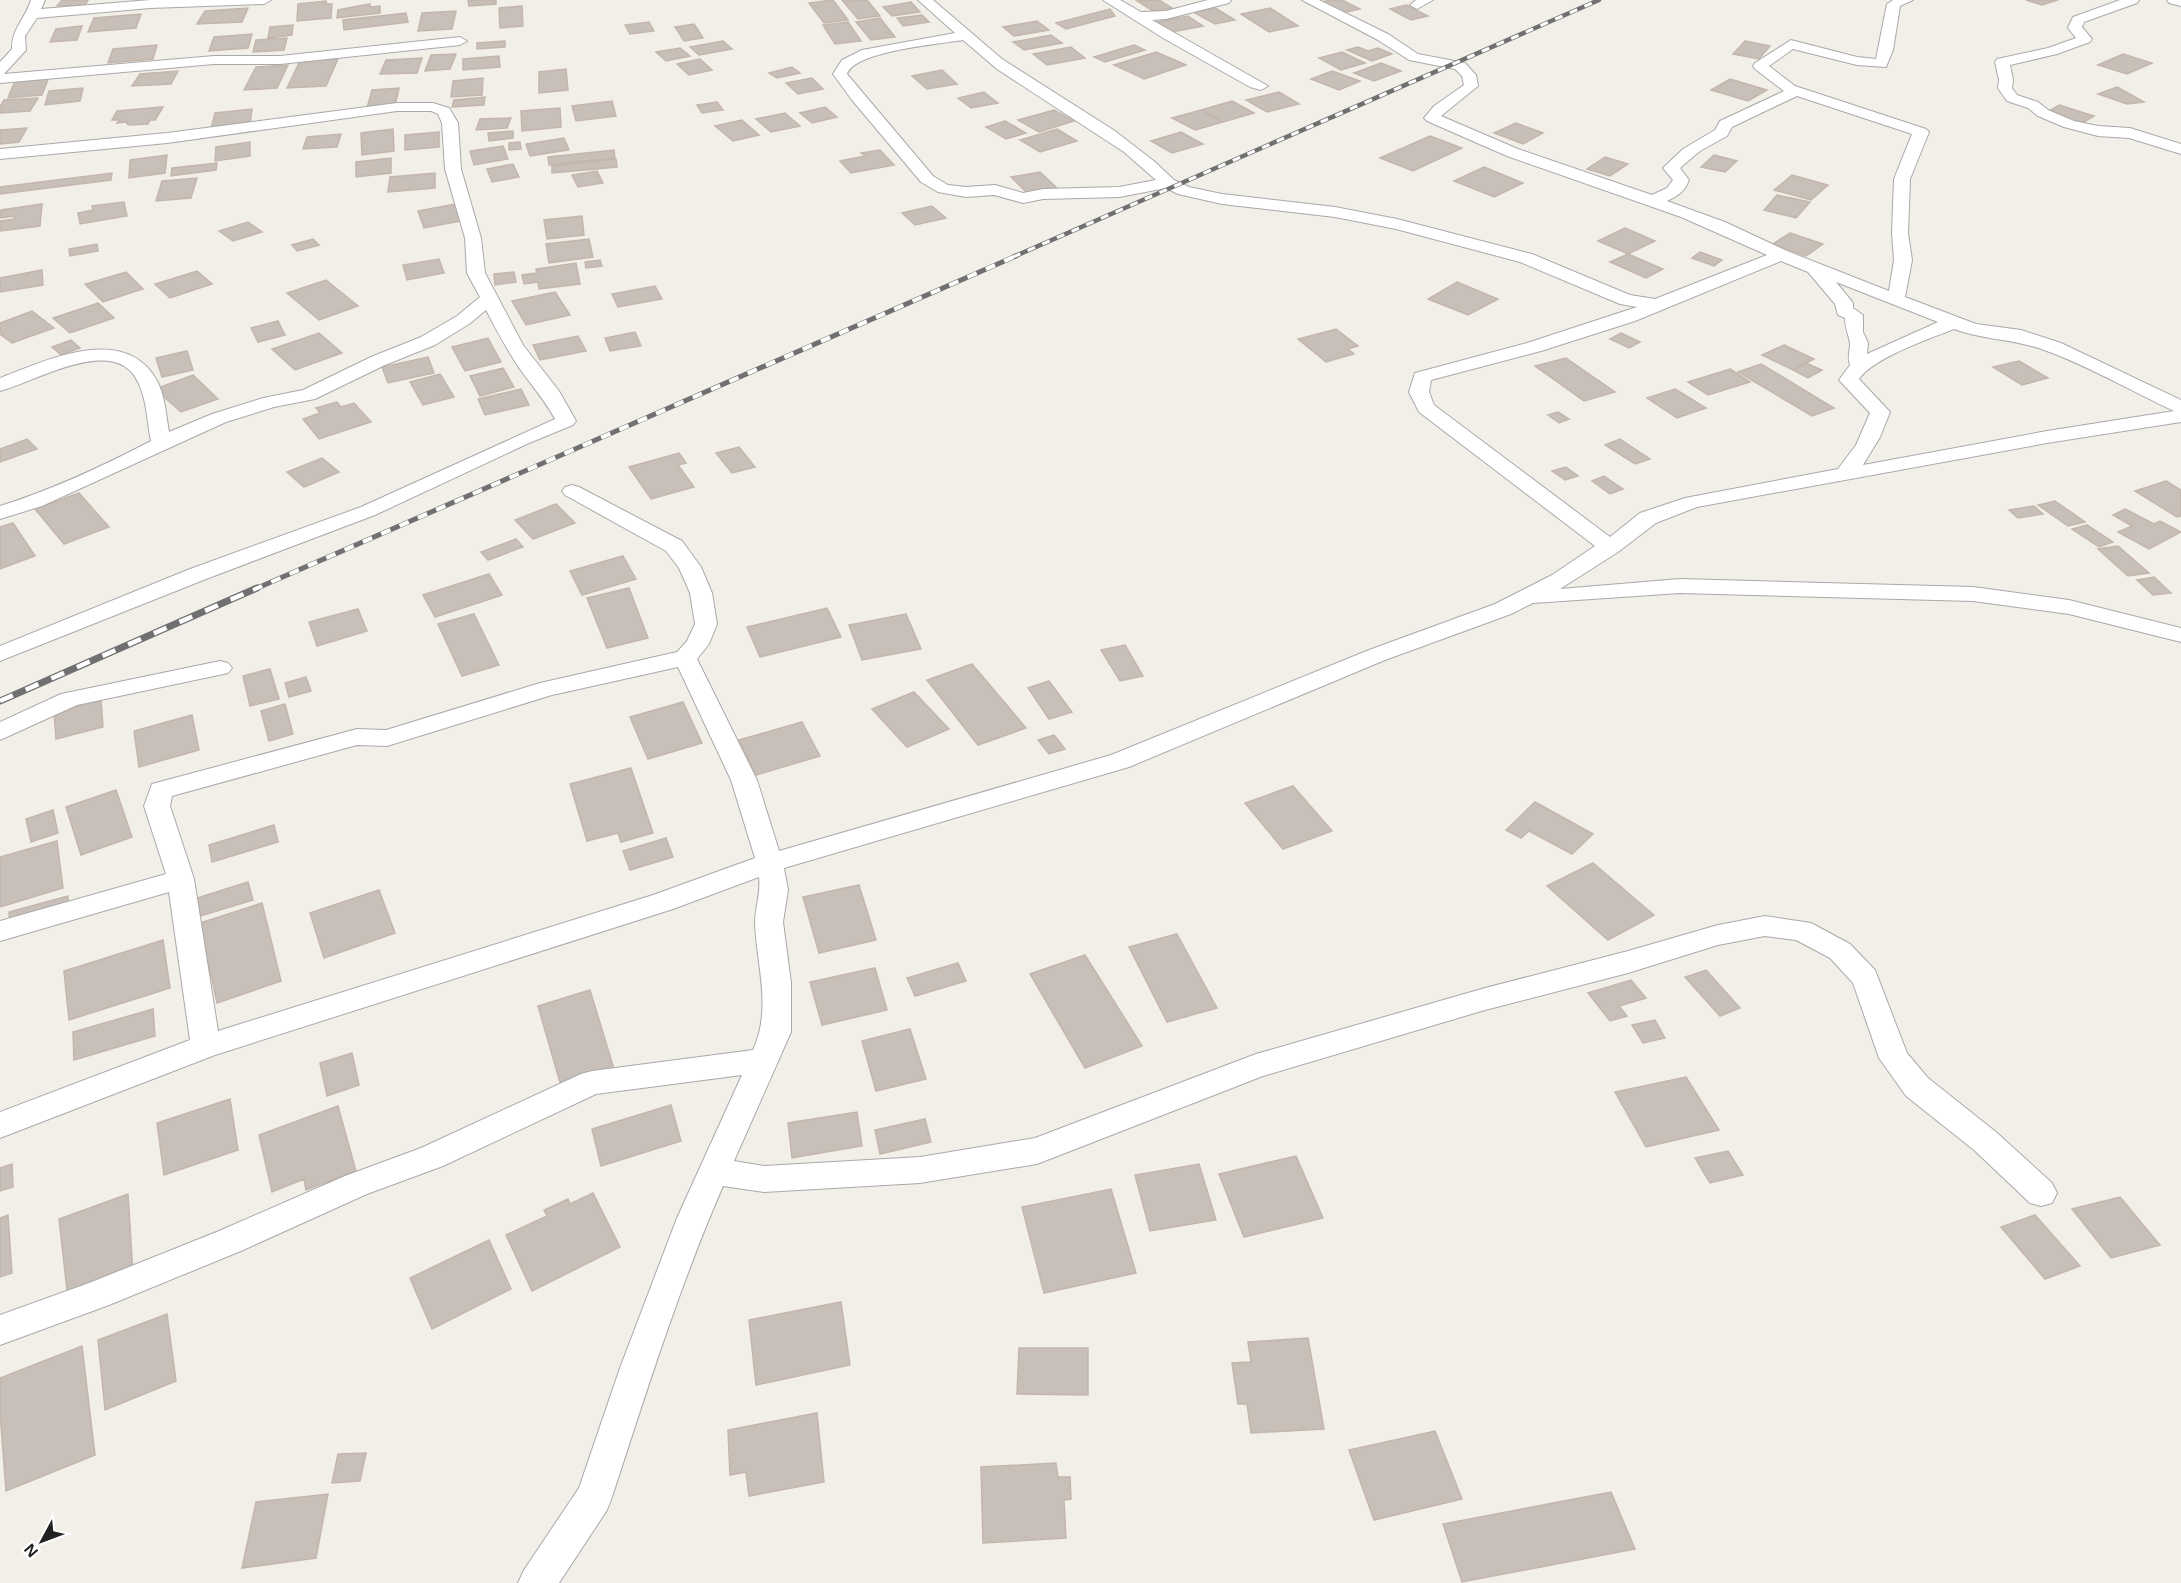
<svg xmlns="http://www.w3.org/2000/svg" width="2181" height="1583" font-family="Arial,sans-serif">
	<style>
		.building { fill: #c7bfb8; stroke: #c4b6ab; stroke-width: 1.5 }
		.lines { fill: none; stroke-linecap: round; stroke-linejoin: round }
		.minor-casing { stroke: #a9a9a9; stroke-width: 2 }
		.minor { fill: #fff; fill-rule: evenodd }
		.rail-far2-casing { stroke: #707070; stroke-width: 4.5 }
		.rail-far1-casing { stroke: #707070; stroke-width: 5 }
		.rail-casing { stroke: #707070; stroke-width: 7 }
		.rail-far2 { stroke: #fff; stroke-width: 3; stroke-dasharray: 8; stroke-linecap: butt }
		.rail-far1 { stroke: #fff; stroke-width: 4; stroke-dasharray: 10; stroke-linecap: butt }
		.rail { stroke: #fff; stroke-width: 4.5; stroke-dasharray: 14; stroke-linecap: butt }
	</style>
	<rect width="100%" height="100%" fill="#f2efe9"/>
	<path class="building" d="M62,0h26l-3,5 -28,1z
		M468,0h28v4l-27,2z
		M833,0l15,20 -24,3 -15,-20z
		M842,0h25l13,16 -22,3z
		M1159,0l13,8 -19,3 -16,-10z
		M1331,0h11l18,9 -18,4 -21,-11z
		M2026,0h32l-16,5z
		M326,1v3h6l-1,14 -34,3 1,-17z
		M911,2l9,10 -28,4 -9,-9z
		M370,4v3l10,-1v7l-43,5 1,-8z
		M1406,5l22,11 -17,4 -21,-11z
		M522,6l1,20 -23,2 -1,-20z
		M248,8l-6,14 -45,2 8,-13z
		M1215,8l20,12 -20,4 -20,-11z
		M1270,8l28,18 -29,6 -28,-18z
		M1110,9l5,7 -49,13 -10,-6z
		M456,11l-4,18 -34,2 4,-18z
		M406,13l2,9 -64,8 -1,-10z
		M141,14l-5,14 -48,4 6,-14z
		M922,15l7,7 -26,4 -6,-8z
		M1188,16l15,10 -31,6 -15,-10z
		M880,18l15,19 -24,3 -15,-18z
		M1037,21l12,9 -35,6 -11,-9z
		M649,22l5,9 -24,3 -5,-9z
		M848,22l13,19 -26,3 -12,-19z
		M694,24l9,14 -19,3 -9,-14z
		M293,25l-1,10 -24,3 2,-11z
		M82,26l-5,14 -27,2 6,-13z
		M252,34l-4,14 -39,3 5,-14z
		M1051,35l11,8 -38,7 -11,-8z
		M287,38l-3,12 -31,2 3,-12z
		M505,41v6l-28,2v-6z
		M723,41l9,8 -33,6 -9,-8z
		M1745,41l25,5 -11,13 -26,-5z
		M157,45l-4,14 -45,4 5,-14z
		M1134,45l11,5 -40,12 -11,-5z
		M1071,47l14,11 -38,7 -14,-11z
		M1358,47l10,4 10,-3 14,6 -20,7 -25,-11z
		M680,48l10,8 -24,5 -10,-9z
		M1156,52l30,13 -42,14 -30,-14z
		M1342,52l23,11 -24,7 -22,-12z
		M456,54l-6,15 -25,2 6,-16z
		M2123,54l29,9 -25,11 -29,-9z
		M499,56l1,11 -37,3v-11z
		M422,58l-5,15 -37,1 6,-14z
		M338,59l-12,27 -39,2 13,-27z
		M700,59l12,11 -23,5 -12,-11z
		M1381,63l20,8 -27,10 -20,-8z
		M288,65l-11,23 -33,2 12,-23z
		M792,67l8,6 -23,5 -8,-5z
		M566,69l2,21 -29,3v-21z
		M942,70l15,14 -30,5 -15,-13z
		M178,71l-7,13 -39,2 8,-12z
		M1332,71l28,10 -21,9 -28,-11z
		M49,77l-7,18 -34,3 7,-17z
		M483,78l-1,17 -31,2 2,-16z
		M812,78l11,11 -25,5 -12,-11z
		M1730,79l37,11 -19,11 -37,-11z
		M2117,87l27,15 -17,2 -29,-10z
		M83,88l-3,13 -35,4 4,-14z
		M399,88l-4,18 -28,2 5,-18z
		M984,92l14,11 -27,5 -13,-10z
		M1279,92l20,12 -32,8 -21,-12z
		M485,97l-1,8 -32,2 2,-7z
		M38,98l-8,13 -30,2v-6l4,-7z
		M612,101l4,15 -40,5 -4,-15z
		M1232,101l22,12 -31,9 -22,-12z
		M717,102l6,8 -21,3 -5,-8z
		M2059,105l35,11 -13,8 -35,-11z
		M163,107l-8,13h-5l-2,4 -20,1 -2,-3 -9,1 3,-3h-8l5,-9z
		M825,107l12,10 -25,6 -12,-10z
		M560,108l1,19 -39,4 -1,-20z
		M252,109l-2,16 -39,4 4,-16z
		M1054,110l20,11 -35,11 -21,-12z
		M1201,110l22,12 -28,8 -23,-12z
		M785,113l15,13 -29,6 -15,-13z
		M511,118l-4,10 -31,2 4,-11z
		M742,120l17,15 -26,6 -18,-15z
		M1005,121l21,12 -20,6 -20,-12z
		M1516,123l27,10 -20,11 -29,-11z
		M27,128l-8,14 -19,2v-14z
		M393,129l1,22 -32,4 -1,-22z
		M1057,129l20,12 -37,11 -20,-12z
		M513,131v7l-24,3 -1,-8z
		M439,132v15l-34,3v-15z
		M1181,132l22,12 -31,9 -21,-12z
		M341,134l-4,13 -34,2 4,-12z
		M1430,136l32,12 -49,23 -33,-13z
		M564,138l5,12 -39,6 -4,-12z
		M250,142v14l-35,5 1,-14z
		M520,142l1,7 -12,1v-7z
		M503,146l5,13 -34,6 -4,-14z
		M614,150l1,8 -66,7 -1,-8z
		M880,150l14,15 -43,8 -11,-12 25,-5 -4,-3z
		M167,155l-2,18 -36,5 1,-18z
		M1714,155l23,6 -12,11 -24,-5z
		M1605,157l23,7 -18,12 -23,-7z
		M391,158v15l-35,4v-15z
		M616,159l1,8 -65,6v-7z
		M217,163l-1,7 -45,6 1,-8z
		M513,164l6,13 -27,5 -5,-13z
		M1484,167l39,16 -29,14 -40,-16z
		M597,171l6,12 -25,4 -6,-12z
		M1040,172l16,15 -29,6 -16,-16z
		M112,173l-1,7 -111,14v-7z
		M435,173v15l-47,4 2,-15z
		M1792,175l36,10 -17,15 -37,-10z
		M197,178l-6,20 -35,3 6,-20z
		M1777,195l33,7 -14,16 -32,-8z
		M124,202l3,14 -47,8 -2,-11 15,-3 -1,-4z
		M42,204l-2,22 -40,5v-10l14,-2v-3l-14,2 1,-8z
		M455,204l6,17 -37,7 -6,-17z
		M932,206l14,12 -31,7 -13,-12z
		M582,216l2,19 -37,4 -3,-19z
		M248,222l14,10 -29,9 -14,-10z
		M1625,228l30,13 -27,13 -30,-13z
		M1790,233l33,11 -17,12 -33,-12z
		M313,239l6,6 -22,6 -5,-6z
		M589,239l4,18 -44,6 -3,-19z
		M97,244l1,7 -28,5 -1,-7z
		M1700,252l22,8 -8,6 -22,-8z
		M1628,254l35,15 -17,9 -36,-16z
		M439,259l5,14 -37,7 -4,-15z
		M600,260l2,6 -16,2 -1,-6z
		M576,263l4,21 -41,5 -1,-7 -14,2 -2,-9 15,-2 -1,-4z
		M42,270l1,15 -43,7v-14z
		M197,271l15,13 -42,14 -15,-14z
		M126,272l17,17 -40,13 -18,-18z
		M514,272l2,10 -21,3 -1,-11z
		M326,280l32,26 -39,14 -32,-27z
		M1457,282l41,17 -30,16 -40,-16z
		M655,286l7,13 -44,8 -6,-13z
		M555,292l15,23 -44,10 -14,-24z
		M98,303l16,15 -44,15 -17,-15z
		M32,311l22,17 -42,15 -12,-9v-11z
		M278,321l7,14 -27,7 -7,-14z
		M1336,329l22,17 -10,3 6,5 -28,8 -28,-23z
		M635,332l6,14 -31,5 -5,-13z
		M319,333l23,20 -47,17 -23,-21z
		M1621,333l19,9 -11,6 -19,-9z
		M578,336l8,15 -46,9 -7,-15z
		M488,338l13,24 -36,9 -13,-24z
		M71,340l9,8 -19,7 -9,-8z
		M1784,345l30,14 -21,11 -31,-15z
		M187,351l6,19 -31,7 -6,-19z
		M428,357l6,16 -46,10 -6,-16z
		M1566,358l49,34 -31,9 -49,-35z
		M2019,361l29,17 -26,7 -29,-18z
		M1806,363l16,7 -14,8 -15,-8z
		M1761,364l73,44 -22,8 -74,-44z
		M503,368l11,19 -34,9 -10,-20z
		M1730,369l20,13 -42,13 -20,-13z
		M440,374l14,23 -31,8 -13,-23z
		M193,375l25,24 -37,13 -26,-23z
		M521,389l8,16 -44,10 -7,-16z
		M1675,389l31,19 -29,10 -30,-20z
		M337,402l4,5 13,-4 17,19 -52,17 -16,-20 17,-6 -4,-5z
		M1558,412l11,7 -10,4 -11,-8z
		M27,439l10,10 -37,13v-13z
		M1620,439l30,20 -15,5 -30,-19z
		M739,447l16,20 -23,6 -16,-20z
		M679,453l7,10 -8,2 16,22 -43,12 -22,-32z
		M322,458l17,14 -35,15 -17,-15z
		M1566,467l12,9 -13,4 -13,-9z
		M1604,476l19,13 -13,5 -18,-13z
		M2166,481l15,9v26l-4,1 -42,-26z
		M79,493l30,34 -45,17 -29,-35z
		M2055,501l30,21 -17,4 -30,-21z
		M556,504l19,19 -42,16 -18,-19z
		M2034,506l9,8 -25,4 -9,-8z
		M2125,509l29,15 6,-3 21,11 -32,17 -31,-17 14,-6 -19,-11z
		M13,523l22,33 -35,13v-42z
		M2087,525l26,17 -14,5 -27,-18z
		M516,539l7,8 -35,13 -7,-8z
		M2118,546l31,27 -21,3 -30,-27z
		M623,556l13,23 -54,16 -12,-24z
		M489,574l13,21 -67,22 -12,-22z
		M2154,577l17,16 -18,2 -16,-15z
		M629,588l19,50 -41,10 -20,-50z
		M827,608l14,29 -81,20 -13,-30z
		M358,609l9,22 -50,15 -8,-24z
		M474,614l25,51 -37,11 -24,-52z
		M906,614l15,35 -59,11 -13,-35z
		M1125,645l18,31 -23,5 -19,-31z
		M972,664l54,64 -48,17 -51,-65z
		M270,669l9,30 -29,7 -7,-30z
		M306,677l5,14 -22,6 -4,-14z
		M1049,681l23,31 -23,7 -21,-31z
		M914,692l35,37 -42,18 -35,-38z
		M101,700l2,27 -47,12 -2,-27z
		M683,702l19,41 -54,16 -18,-42z
		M285,704l8,30 -24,7 -8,-30z
		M192,715l7,35 -60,17 -5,-36z
		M802,722l18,34 -64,19 -17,-35z
		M1054,735l11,14 -16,5 -11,-14z
		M631,768l22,65 -32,9 -3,-9 -31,8 -17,-57z
		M1293,786l39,45 -49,18 -38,-46z
		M116,790l16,47 -51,18 -15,-48z
		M1535,802l58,32 -21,20 -43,-23 -8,7 -15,-8z
		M53,810l5,23 -27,9 -5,-23z
		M274,825l4,17 -66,20 -3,-17z
		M666,838l7,19 -43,13 -7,-19z
		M57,841l6,47 -63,19v-50z
		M1593,863l61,52 -46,25 -61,-54z
		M248,882l5,18 -56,17 -3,-18z
		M859,885l17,55 -57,13 -16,-56z
		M379,890l16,43 -71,25 -14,-45z
		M68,896v16l-58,17 -1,-17z
		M262,903l19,78 -64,22 -17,-80z
		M1177,934l40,74 -50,14 -38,-75z
		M163,940l7,48 -101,32 -5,-49z
		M1085,955l57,91 -57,22 -55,-94z
		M958,963l8,18 -51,15 -8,-18z
		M875,968l12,42 -65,15 -12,-43z
		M1706,970l34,38 -20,8 -35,-39z
		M1631,980l15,18 -27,8 8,10 -17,5 -22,-28z
		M590,990l24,79 -53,17 -23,-80z
		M153,1009l2,27 -81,24 -1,-28z
		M1655,1020l10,18 -22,5 -11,-18z
		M910,1029l16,50 -50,12 -14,-50z
		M352,1053l7,32 -32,11 -7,-33z
		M1686,1077l33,53 -73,17 -31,-55z
		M230,1099l8,51 -74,25 -7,-52z
		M671,1105l10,36 -80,25 -9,-37z
		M338,1106l18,65 -50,19 -2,-11 -32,13 -13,-57z
		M857,1112l5,34 -70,12 -4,-35z
		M925,1119l6,23 -51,12 -5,-24z
		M1728,1151l15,24 -33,8 -15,-25z
		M1296,1156l27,62 -79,19 -25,-63z
		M12,1164l1,23 -13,4v-23z
		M1199,1164l17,56 -66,11 -15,-56z
		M1111,1189l25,84 -92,20 -22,-86z
		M593,1193l27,54 -88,44 -26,-56 41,-19 -3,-6 24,-11 2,5z
		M128,1194l5,80 -65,25 -9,-80z
		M2120,1197l40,48 -49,13 -39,-49z
		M8,1215l4,58 -12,4v-59z
		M2035,1215l45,51 -35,13 -44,-52z
		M489,1240l22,49 -79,40 -22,-51z
		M841,1302l9,63 -94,20 -7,-65z
		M167,1314l9,67 -71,29 -7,-70z
		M1308,1338l16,91 -73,4 -4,-29h-9l-6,-41 19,-1 -3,-20z
		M82,1346l13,109 -89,36 -6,-79v-34z
		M1019,1348h69v47l-71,-1z
		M817,1413l7,69 -75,14 -3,-24 -16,3 -2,-45z
		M1435,1431l27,68 -88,21 -25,-70z
		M366,1453l-6,28 -28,2 6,-29z
		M1056,1463l2,14h12l1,22 -7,1 2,38 -83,5 -2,-76z
		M1611,1492l24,57 -173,33 -19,-58z
		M328,1494l-12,64 -74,10 14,-66z"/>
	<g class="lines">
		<defs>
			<path id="minor" d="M31,0h14l-4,9 109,-9h121l-7,4 -114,4 -113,10 -12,18 1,14 -22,24 210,-18h66l180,-19 7,4 -7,4 -180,19h-66l-214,19v-21l12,-13c-1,-19 13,-30 19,-49z
				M918,0h15l69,59 113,72 40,31 19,18 15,7 33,7 113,13 62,12 135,35 98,41 25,4 112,-44 -86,-38 -174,-61 -80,-35 -3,-3 10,-12 30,-21 -2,-9 -7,-7 -46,-9 -31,-20 -76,-40h17l69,34 30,20 47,9 11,12 2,11 -37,30 77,33 134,46 15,-7 6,-8 -10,-12 20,-19 32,-19 5,-9 64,-30 -29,-22 -2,-3 2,-3 36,-23 66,17 19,2 11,-55 6,-4h20l-13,6 -7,44 -7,17 -29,-2 -64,-16 -24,17 26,20 131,43 3,3 -19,47 -2,54 4,27 -7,37 71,27 45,6 40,13 120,57v22l-134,21 -350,64 -41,16 -38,29 -58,37 120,-10 293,8 96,13 112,28v14l-112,-28 -96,-13 -293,-8 -147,10 -22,11 -126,46 -256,107 -345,101 4,22 -5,32 8,61v49l-57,129 30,5 156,-9 115,-19 221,-84 229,-66 143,-37 90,-26 47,-9 46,7 39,21 25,26 32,83 21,25 68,54 56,51 5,10 -5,10 -11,3 -11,-3 -56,-53 -68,-54 -27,-38 -26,-75 -23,-25 -34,-18 -31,-4 -47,9 -90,28 -143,37 -222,66 -226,88 -117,19 -156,9 -41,-6c-44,101 -77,207 -111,311l-5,13 -48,73h-41l6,-13 55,-82 41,-120 57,-150 65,-143 -146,19 -153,72 -76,28 -126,57 -132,54 -109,40v-30l89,-32 130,-52 126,-55 76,-28 160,-74 11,-3 161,-21c19,-41 4,-83 2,-126 0,-16 6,-30 4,-47l-86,32 -458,146 -215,83v-26l190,-72 -21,-148 -169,49v-20l166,-47 -22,-68 8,-22 205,-55 29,1 154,-47 137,-31 10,-11 8,-17 -5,-31 -11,-25 -13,-17 -101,-56 -3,-4 3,-4 7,-2 7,2 103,54 19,26 11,26 5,31 -8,20 -12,15 60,121 22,71 332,-96 258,-105 126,-46 57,-29 43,-29 -176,-134 -10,-20 6,-19 112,-30 110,-36 -17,-3 -100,-42 -124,-33 -61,-12 -113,-13 -44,-10 -12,-6 -47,9 -76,2 -20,4 -29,-8 -28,2 -28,-5 -17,-10 -69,-82 -19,-26 9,-14 20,-10 93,-17zM963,40l34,29 127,83 32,28 -37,7 -76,2 -20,4 -28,-8 -29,2 -18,-2 -15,-9 -86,-102c8,-23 92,-30 116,-34zM1797,96l115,38 -18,45 -2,54 2,27 -5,31 -102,-40 -62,-29 -58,-21c11,-5 18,-10 22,-21l-9,-12 20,-17 27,-15 5,-9zM1781,261l27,11 27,32 3,11 7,3c0,12 4,16 5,26 0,7 -3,13 0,21l-11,15 31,33 -14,32 -18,24 -153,29 -45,15 -30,24 -176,-132 -5,-13 2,-12 110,-29 94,-30zM1836,282l102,40 -71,32 1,-11 -5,-11v-17l-10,-7v-5zM1954,329c29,11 61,10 90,21 43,15 89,42 130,61l-127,20 -184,34 17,-28 10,-25 -31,-33c14,-21 70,-40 95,-50zM678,667l53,113 24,78 -102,37 -435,136 -24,-152 -24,-73 2,-10 185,-51 30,1 165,-51z
				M1103,0h17l21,12 25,-1 42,-11h23l-2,3 -63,16 -14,1 116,66 -7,4 -11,-3 -87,-49z
				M1416,0h17l-16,9 -7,-4z
				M2120,0h19l-2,3 -53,19 -2,5 10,12 -2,3 -33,12 -47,11 3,15 -1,8 5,7 21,7 10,8 26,11 24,5 32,2 51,16v10l-52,-16 -31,-2 -34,-9 -26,-11 -10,-8 -21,-7 -9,-13 1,-8 -4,-18 2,-3 51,-11 28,-10 -8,-10 5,-11z
				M2167,0h14v6l-12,-3z
				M397,103h36l16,5 2,3 7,12 3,46 20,69 4,35 38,72 36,46 17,30 -3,4 -44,18 -154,72 -169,64 -206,82v-15l190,-77 171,-62 194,-88c-10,-18 -21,-31 -33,-47 -14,-20 -25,-41 -36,-62l-17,14 -34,21 -50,20 -70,34 -41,8 -48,15 -184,84 -42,13v-13c52,-16 103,-40 151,-65 -4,-19 -4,-41 -13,-59 -23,-49 -103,0 -138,9v-13c45,-17 123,-55 156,1 9,15 10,36 13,53l43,-18 51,-16 40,-8 68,-33 50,-20 36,-21 23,-19 -13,-24 -2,-35 -20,-69 -3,-46 -4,-9 -7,-3h-34l-230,32 -167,16v-10l167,-16z
				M220,661l8,2 4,5 -4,5 -151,32 -77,35v-18l61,-28z"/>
		</defs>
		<use href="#minor" class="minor-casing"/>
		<use href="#minor" class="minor"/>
		<defs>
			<path id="rail-far2" d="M1013,257l586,-257"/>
			<path id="rail-far1" d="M253,590l763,-334"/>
			<path id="rail" d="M0,701l257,-113"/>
		</defs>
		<use href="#rail-far2" class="rail-far2-casing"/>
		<use href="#rail-far1" class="rail-far1-casing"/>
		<use href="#rail" class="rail-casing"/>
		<use href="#rail-far2" class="rail-far2"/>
		<use href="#rail-far1" class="rail-far1"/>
		<use href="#rail" class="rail"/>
	</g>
	<g transform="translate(42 1541) rotate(229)" stroke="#ffffff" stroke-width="4.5" paint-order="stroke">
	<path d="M0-4.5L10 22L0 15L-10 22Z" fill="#222222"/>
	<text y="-9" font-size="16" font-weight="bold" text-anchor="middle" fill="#222222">N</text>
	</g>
</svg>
